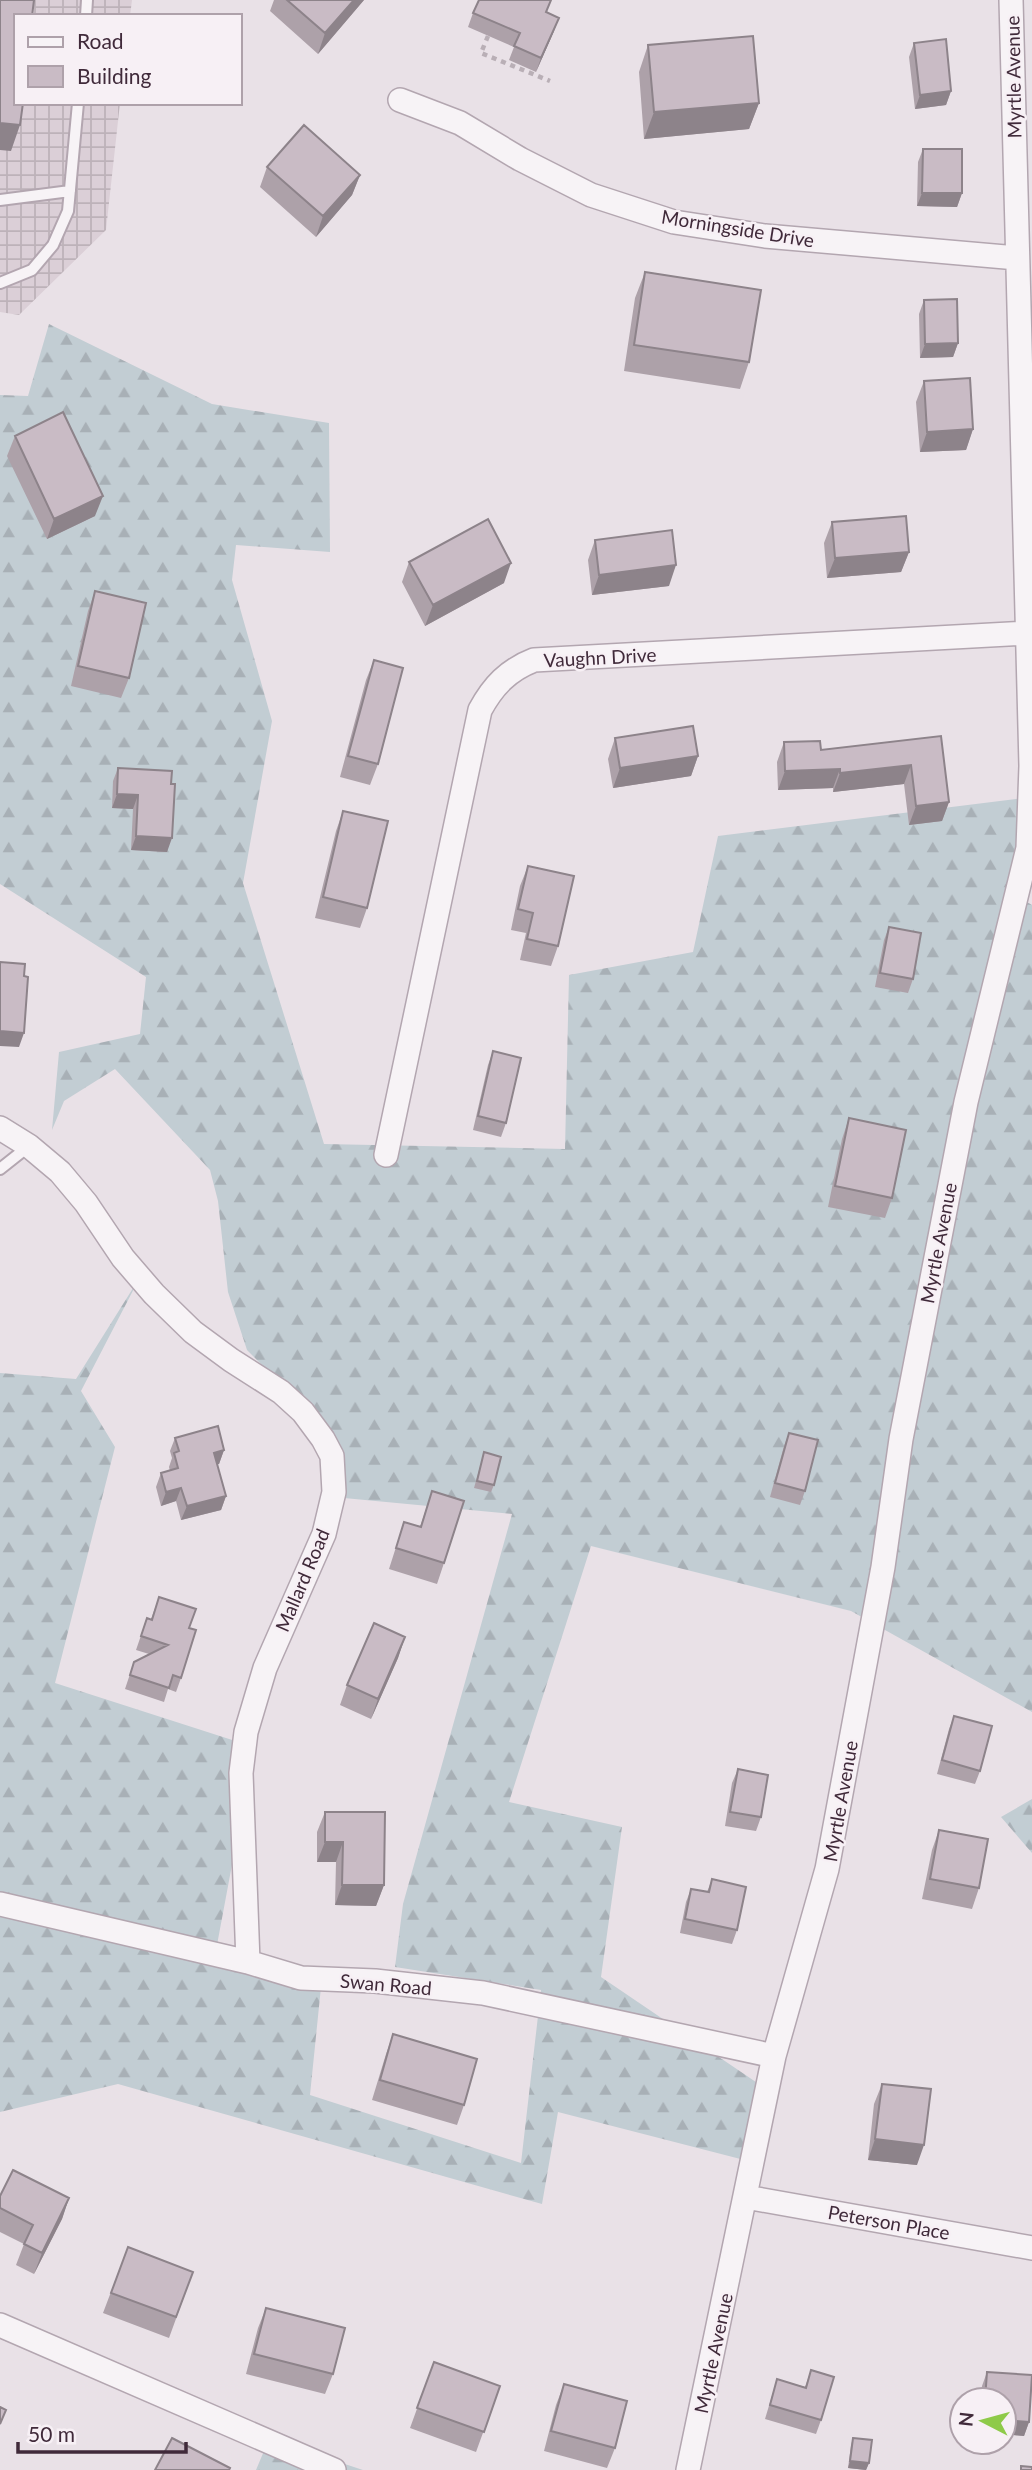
<svg xmlns="http://www.w3.org/2000/svg" width="1032" height="2470" font-family="Lato,sans-serif">
	<style>
		.industrial { fill: url(#industrial-grid) }
		.forest { fill: url(#forest-firs) }
		.lines { fill: none; stroke-linecap: round; stroke-linejoin: round }
		.lane-casing { stroke: #b3a6b0; stroke-width: 14 }
		.street-casing { stroke: #b3a6b0; stroke-width: 26 }
		.path { stroke: #b9afb6; stroke-width: 4.5; stroke-dasharray: 5 5; stroke-linecap: butt }
		.lane { stroke: #f7f3f6; stroke-width: 10 }
		.street { stroke: #f7f3f6; stroke-width: 23 }
		.wall { fill: #ada1a9 }
		.shaded-wall { fill: #8d838a }
		.building { fill: #c9bbc5; stroke: #8d838a; stroke-width: 2 }
		.labels { text-anchor: middle; dominant-baseline: central; stroke-width: 5; stroke-linejoin: round; paint-order: stroke }
		.street-label { font-size: 19px; fill: #402a3a; stroke: #f7f0f5 }
	</style>
	<defs>
		<pattern id="industrial-grid" width="8" height="8" patternUnits="userSpaceOnUse" patternTransform="scale(1.75)"><rect width="8" height="8" fill="#dbcfd7"/><path d="M0 4h8M4 0v8" fill="none" stroke="#bdb2b9"/></pattern>
		<pattern id="forest-firs" width="22" height="20" patternUnits="userSpaceOnUse" patternTransform="scale(1.75)"><rect width="22" height="20" fill="#c2cdd3"/><path d="M5 1l3.5 6h-7zM16 11l3.5 6h-7z" fill="#a8b0b6"/></pattern>
	</defs>
	<rect width="100%" height="100%" fill="#e9e1e7"/>
	<path class="industrial" d="M0,0h132l-2,16h-114v87h104l-14,127 -87,85 -19,-3z"/>
	<path class="forest" d="M49,324l163,80 117,19 1,129 -94,-7 -4,35 40,141 -29,162 81,261 241,5 4,-174 124,-23 25,-116 314,-39v82l-5,23 5,3v807l-181,-101 -260,-65 -82,256 113,25 -21,150 168,114 -13,72 -198,-51 -16,92 -424,-120 -118,28v-739l76,6 64,-102 -59,114 34,56 -60,236 199,64 -40,214 107,26 -11,108 211,68 20,-173 -146,-23 8,-63 109,-390 -168,-16 -14,-64 -83,-84 -19,-58 -10,-91 -8,-31 -95,-101 -51,32 -12,29 7,-78 81,-18 6,-57 -146,-93v-489l28,1z
		M1032,1799v54l-31,-36z
		M269,2439l94,31h-107z"/>
	<g class="lines">
		<defs>
			<path id="lane" d="M86,16l1,-16
				M0,200l70,-9
				M0,283l32,-13 21,-25 15,-34 10,-108
				M0,1169l29,-23"/>
			<path id="street" d="M400,100l60,23 60,36 71,36 83,27 91,14 252,22
				M0,1128l29,18 31,26 26,31 37,55 31,36 39,38 38,28 50,32 22,20 20,27 9,17 2,36 -10,42 -59,134 -19,64 -5,41 7,189
				M386,1155l94,-445c13,-24 28,-40 54,-50l493,-27
				M0,1904l248,58 53,16 74,3 108,12 291,63
				M746,2197l286,51
				M0,2325l334,145
				M688,2470l86,-414 53,-187 56,-302 18,-128 65,-337 62,-254 3,-82 -20,-766"/>
		</defs>
		<use href="#lane" class="lane-casing"/>
		<use href="#street" class="street-casing"/>
		<path class="path" d="M488,36l-7,17 69,28"/>
		<use href="#lane" class="lane"/>
		<use href="#street" class="street"/>
	</g>
	<path class="wall" d="M274,0h90l-46,54 -48,-43z
		M473,13h74l7,18 -18,41 -27,-12 5,-13 -46,-20z
		M914,43l37,48 -5,14 -31,4 -6,-52z
		M648,45l111,58 -10,26 -105,10 -5,-67z
		M923,149l39,44 -5,14 -40,-1 1,-44z
		M267,167l93,8 -8,20 -36,42 -56,-50z
		M645,272l104,90 -9,27 -116,-18 11,-73z
		M924,300l34,43 -5,14 -33,1 -1,-44z
		M924,381l49,48 -7,21 -46,2 -4,-50z
		M15,436l80,80 -48,23 -40,-83z
		M832,522l77,30 -8,20 -74,6 -3,-35z
		M595,540l74,46 -77,9 -4,-35z
		M409,562l95,21 -79,43 -23,-44z
		M95,591l34,87 -8,20 -50,-12 17,-75z
		M374,660l4,104 -8,21 -30,-8 26,-97z
		M941,736l8,66 -7,19 -33,4 -5,-41 -71,8v-4l-55,2 -1,-28 7,-20 37,8z
		M615,738l83,18 -7,20 -78,12 -5,-29z
		M118,768l53,16 -4,68 -36,-2 2,-41 -21,-1 1,-27z
		M343,811l24,97 -7,20 -45,-10 21,-87z
		M528,866l30,80 -7,20 -31,-6 6,-27 -15,-3 9,-44z
		M889,927l24,52 -5,14 -33,-6 9,-47z
		M493,1051l13,72 -5,14 -28,-7 15,-65z
		M849,1118l43,80 -7,20 -57,-11 14,-68z
		M789,1433l16,58 -5,14 -30,-8 14,-51z
		M175,1438l49,12 -5,14h-2l9,32 -5,14 -40,10 -5,-19 -15,5 -5,-19 5,-14 9,-2 -1,-4 3,-9 -2,-7z
		M484,1452l10,33 -3,7 -17,-4z
		M432,1491l12,72 -7,21 -48,-15 15,-47 16,5z
		M159,1597l30,31 -8,50 -5,14 -8,-3 -4,13 -39,-13 9,-27 15,-8 -13,-4 11,-32 4,1z
		M405,1637l-7,21 -27,61 -31,-14 7,-20z
		M954,1716l26,55 -5,13 -38,-10 12,-45z
		M738,1769l23,48 -5,14 -31,-5 7,-43z
		M325,1812l59,73 -8,21 -41,-1 1,-43h-19v-30z
		M939,1830l40,58 -7,21 -50,-10 10,-49z
		M712,1879l25,51 -5,14 -52,-11 6,-31 5,-13 16,3z
		M393,2034l71,71 -7,20 -85,-25 14,-46z
		M882,2084l35,81 -49,-5 6,-56z
		M0,2196l69,2 -7,21 -28,55 -18,-9 8,-21 -24,-12z
		M128,2247l65,25 -24,66 -66,-25z
		M266,2308l67,66 -8,20 -79,-20 12,-46z
		M434,2362l66,24 -24,66 -66,-24z
		M811,2370l10,50 -5,14 -51,-15 12,-40 28,8z
		M987,2372l45,3 -3,47 -5,14 -20,-2v-34h-23l1,-14z
		M564,2384l51,64 -8,20 -63,-17 12,-46z
		M853,2438l16,25 -3,7 -18,-2 3,-23z"/>
	<path class="shaded-wall" d="M354,0h10l-46,54 7,-21z
		M559,18l-5,13 -18,41 5,-14z
		M951,91l-5,14 -31,4 5,-14z
		M759,103l-10,26 -105,10 10,-27z
		M0,123l20,2 -9,26 -11,-1z
		M360,175l-8,20 -36,42 7,-21z
		M922,193h40l-5,14 -40,-1z
		M958,343l-5,14 -33,1 5,-14z
		M973,429l-7,21 -46,2 7,-20z
		M103,496l-8,20 -48,23 7,-20z
		M909,552l-8,20 -74,6 8,-20z
		M511,563l-7,20 -79,43 8,-21z
		M676,565l-7,21 -77,9 7,-20z
		M698,756l-7,20 -78,12 7,-20z
		M911,765l-7,19 -71,8 7,-19z
		M840,769l-7,19 -55,2 7,-19z
		M117,794l21,1 -5,14 -21,-1z
		M949,802l-7,19 -33,4 7,-19z
		M136,836l36,2 -5,14 -36,-2z
		M0,1031l24,2 -5,14 -19,-1z
		M224,1450l-5,14 -10,2 5,-13z
		M181,1488l-5,13 -15,5 5,-14z
		M226,1496l-5,14 -40,10 6,-14z
		M405,1637l-7,21 -27,61 7,-20z
		M325,1842h18l-7,20h-19z
		M342,1885h42l-8,21 -41,-1z
		M875,2139l49,6 -7,20 -49,-5z
		M69,2198l-7,21 -28,55 8,-21z
		M1004,2420l25,2 -5,14 -20,-2z
		M850,2461l19,2 -3,7 -18,-2z"/>
	<path class="building" d="M0,0h34l-2,16h-16v87h7l-3,22 -20,-2z
		M287,0h67l-29,33z
		M479,0h72l-5,12 13,6 -18,40 -27,-12 6,-13 -47,-20z
		M753,36l6,67 -105,9 -6,-67z
		M946,39l5,52 -31,4 -6,-52z
		M304,125l56,50 -37,41 -56,-49z
		M923,149h39v44h-40z
		M645,272l116,18 -12,72 -115,-17z
		M957,299l1,44 -33,1 -1,-44z
		M970,378l3,51 -46,3 -3,-51z
		M63,412l40,84 -49,23 -39,-83z
		M906,516l3,36 -74,6 -3,-36z
		M488,519l23,44 -78,42 -24,-43z
		M672,530l4,35 -77,10 -4,-35z
		M95,591l51,12 -17,75 -51,-12z
		M374,660l29,8 -25,96 -30,-8z
		M693,726l5,30 -78,12 -5,-30z
		M941,736l8,66 -33,4 -5,-41 -71,8v-4l-55,2 -1,-29 36,-1 1,9z
		M118,768l54,3 -1,13h4l-3,54 -36,-2 2,-41 -21,-1z
		M343,811l45,10 -21,87 -44,-11z
		M528,866l46,10 -16,70 -31,-7 6,-26 -15,-4z
		M889,927l32,6 -8,46 -33,-6z
		M0,962l25,2 -1,12 4,1 -4,56 -24,-2z
		M493,1051l28,7 -15,65 -28,-7z
		M849,1118l57,12 -14,68 -57,-12z
		M218,1426l6,24 -10,3 12,43 -39,10 -6,-18 -15,4 -5,-19 17,-5 -4,-15 5,-2 -4,-13z
		M789,1433l29,7 -13,51 -30,-8z
		M484,1452l17,5 -7,28 -17,-4z
		M432,1491l32,10 -20,62 -48,-15 8,-26 17,5z
		M159,1597l37,12 -7,19 7,2 -15,48 -8,-3 -4,13 -39,-13 4,-13 34,-17 -27,-9 6,-18 5,2z
		M374,1623l31,14 -27,62 -31,-14z
		M954,1716l38,10 -12,45 -38,-11z
		M738,1769l30,6 -7,42 -31,-5z
		M325,1812h60l-1,73h-42l1,-43h-18z
		M939,1830l49,9 -9,49 -49,-9z
		M712,1879l34,8 -9,43 -52,-11 6,-30 18,3z
		M393,2034l84,25 -13,46 -84,-25z
		M882,2084l49,5 -7,56 -49,-6z
		M13,2170l56,28 -27,55 -18,-9 9,-19 -33,-17v-12z
		M128,2247l65,25 -17,45 -65,-24z
		M266,2308l79,20 -12,46 -79,-20z
		M434,2362l66,24 -16,46 -67,-24z
		M811,2370l23,7 -13,43 -51,-15 7,-26 29,9z
		M987,2372l45,3 -3,47 -25,-2v-20h-19z
		M564,2384l63,17 -12,47 -64,-17z
		M0,2407l6,3 -6,14z
		M172,2438l58,30 -1,2h-74z
		M853,2438l19,2 -3,23 -19,-2z
		M1021,2466l11,1v3h-11z"/>
	<g class="labels">
		<g class="street-label">
			<text transform="translate(1013 77) rotate(-91)">Myrtle Avenue</text>
			<text transform="translate(738 228) rotate(9)">Morningside Drive</text>
			<text transform="translate(600 657) rotate(-3)">Vaughn Drive</text>
			<text transform="translate(938 1243) rotate(-79)">Myrtle Avenue</text>
			<text transform="translate(302 1580) rotate(-67)">Mallard Road</text>
			<text transform="translate(840 1801) rotate(-80)">Myrtle Avenue</text>
			<text transform="translate(386 1984) rotate(5)">Swan Road</text>
			<text transform="translate(889 2222) rotate(10)">Peterson Place</text>
			<text transform="translate(713 2353) rotate(-78)">Myrtle Avenue</text>
		</g>
	</g>
	<rect x="14" y="14" width="228" height="91" fill="#f7f0f5" stroke="#aea1aa" stroke-width="2"/>
	<rect x="28" y="37" width="35" height="10" fill="#f7f3f6" stroke="#aea1aa" stroke-width="2"/>
	<text x="77" y="49" font-size="21" fill="#402a3a">Road</text>
	<rect x="28" y="66" width="35" height="21" fill="#c9bbc5" stroke="#aea1aa" stroke-width="2"/>
	<text x="77" y="84" font-size="21" fill="#402a3a">Building</text>
	<g transform="translate(983 2421) rotate(276)"><circle r="33" fill="#f7f0f5" stroke="#aea1aa" stroke-width="2"/>
	<path d="M0-5L12 26L0 18L-12 26Z" fill="#8eca49"/>
	<text y="-10" font-size="19" font-weight="bold" text-anchor="middle" fill="#402a3a">N</text>
	</g>
	<path d="M18 2442v10h168v-10" fill="none" stroke="#402a3a" stroke-width="3.5"/>
	<text x="28" y="2442" font-size="21" fill="#402a3a" stroke="#f7f0f5" stroke-width="5" paint-order="stroke">50 m</text>
</svg>
